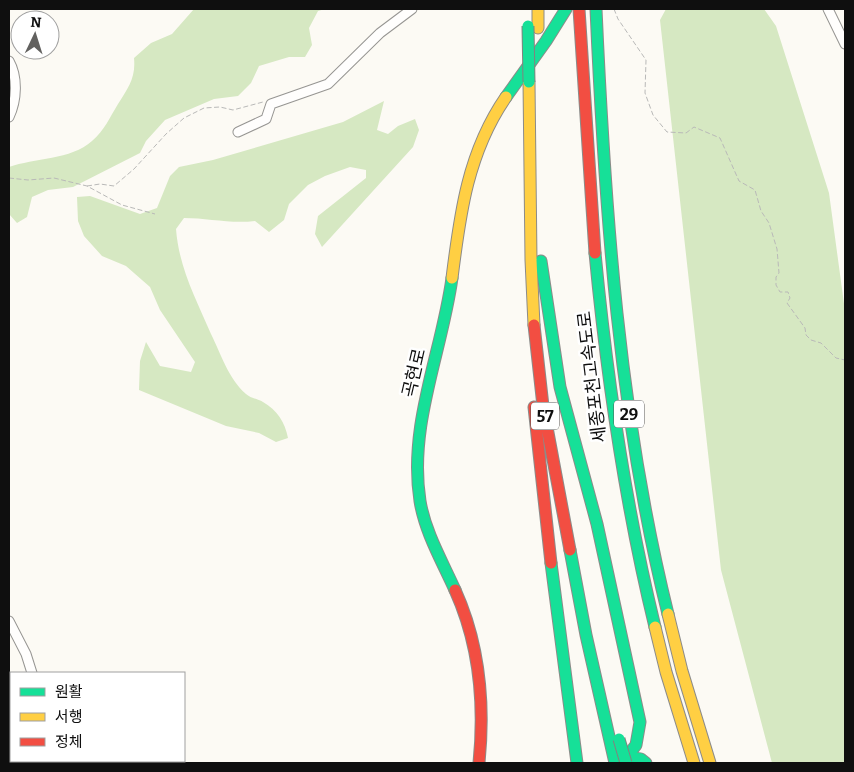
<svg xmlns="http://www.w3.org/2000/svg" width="854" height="772" font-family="Bitter,'Noto Sans KR',serif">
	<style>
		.forest { fill: #d6e8c2 }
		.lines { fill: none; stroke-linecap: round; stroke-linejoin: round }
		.street-casing { stroke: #969592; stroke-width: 11 }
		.fast-casing { stroke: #8c8b89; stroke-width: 13 }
		.slow-casing { stroke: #8c8b89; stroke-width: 13 }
		.jam-casing { stroke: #8c8b89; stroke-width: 13 }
		.path { stroke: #b9b9b8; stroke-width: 1; stroke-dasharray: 5 2.5; stroke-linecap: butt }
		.street { stroke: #fffefd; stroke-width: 9 }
		.fast { stroke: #16e098; stroke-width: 11 }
		.slow { stroke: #ffcf43; stroke-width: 11 }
		.jam { stroke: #f24e42; stroke-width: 11 }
		.fast-bridge-casing { stroke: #83827f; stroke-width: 13; stroke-linecap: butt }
		.fast-bridge { stroke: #16e098; stroke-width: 11 }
		.labels { text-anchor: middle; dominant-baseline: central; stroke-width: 5; stroke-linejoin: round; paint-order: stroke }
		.shield { fill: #fff; stroke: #575757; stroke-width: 1 }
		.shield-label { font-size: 16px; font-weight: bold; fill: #0f0f0f }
		.street-label { font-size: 18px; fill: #0f0f0f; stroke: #fff }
	</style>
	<rect width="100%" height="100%" fill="#fcfaf4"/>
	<path class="forest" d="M194,9h131l-7,2 -9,17 3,17 -7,12h-16l-30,9 -8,17 -13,13 -24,3 -49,21 -19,21 -6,12 -67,34 -25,3 -16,7 -5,20 -10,6 -8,-9v-47c25,-9 62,-7 83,-26 12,-10 18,-24 26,-37 10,-16 18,-26 16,-46l17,-15 21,-9z
		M666,9h98l12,17 53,167 16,118v452h-73l-51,-193 -61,-550z
		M384,101l-7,29 11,4 10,-8 17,-7 4,11 -6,17 -91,100 -7,-13 3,-18 48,-38v-8l-16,-3 -25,9 -17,9 -19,19 -5,16 -15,12 -14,-11c-24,3 -48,-3 -71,-3l-8,11c3,39 20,70 35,105 10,20 17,44 35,60 4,4 12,5 17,8 14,8 22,20 25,36l-12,4 -17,-9 -33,-7 -87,-36 1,-29 6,-19 14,24 31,6 4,-10 -35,-52 -10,-23 -24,-21 -24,-10 -18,-20 -6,-15 -1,-24 13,-1 50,18 17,-6 13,-32 9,-9 34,-7 130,-38z"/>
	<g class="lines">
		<defs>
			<path id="street" d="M828,9l17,35
				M9,61c9,16 8,39 0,56
				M238,132l28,-13 5,-15 57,-20 52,-51 32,-24
				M9,621l17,33 6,19
				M40,763l1,-2"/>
			<path id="fast" d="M596,9c9,203 23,407 72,605
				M506,97l40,-56 20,-32
				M595,253c12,126 30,251 60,374
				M541,261l19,126 37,137 43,198 -4,23 -14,18
				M452,278c-10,74 -44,147 -32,223 5,31 22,60 35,89
				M570,550l16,85 29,128
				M551,563l26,200
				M631,757l10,2 5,4"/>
			<path id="slow" d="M538,9v19
				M529,82l2,178 3,65
				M452,278c8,-65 16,-126 54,-181
				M668,614l14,57 28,92
				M655,627l11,45 28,91"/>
			<path id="jam" d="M579,9l16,244
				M534,325l9,81 27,144
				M534,407l17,156
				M455,590c25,55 30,113 24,173"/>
		</defs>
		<use href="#street" class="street-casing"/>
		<use href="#fast" class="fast-casing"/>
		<use href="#slow" class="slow-casing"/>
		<use href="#jam" class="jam-casing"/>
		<path class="path" d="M614,9l4,10 28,41 -1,33 8,22 14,17 19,1 8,-6 26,11 19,43 16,9 6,21 8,12 8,26 2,24 -3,4v8l4,7h8l2,6 -3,5 18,25 1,7 5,5 10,3 15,15 9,2
			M9,178l19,2 26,-2 33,8 35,19 33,9
			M87,186l13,-2 14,2 20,-17 32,-35 18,-16 20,-10 16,-1 13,3 30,-8"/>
		<use href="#street" class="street"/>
		<use href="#fast" class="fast"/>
		<use href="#slow" class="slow"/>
		<use href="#jam" class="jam"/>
		<defs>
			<path id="fast-bridge" d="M528,26l1,56
				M619,739l7,24"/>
		</defs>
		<use href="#fast-bridge" class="fast-bridge-casing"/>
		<use href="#fast-bridge" class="fast-bridge"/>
	</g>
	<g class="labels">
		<g class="shield">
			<rect x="614" y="400.5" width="30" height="27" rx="4"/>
			<rect x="531" y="402.5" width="28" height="27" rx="4"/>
		</g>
		<g class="shield-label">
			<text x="629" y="414">29</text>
			<text x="545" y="416">57</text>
		</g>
		<g class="street-label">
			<text transform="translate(414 373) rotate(-77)">곡현로</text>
			<text transform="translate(592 377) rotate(-97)">세종포천고속도로</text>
		</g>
	</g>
	<rect width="854" height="772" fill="none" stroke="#0f0f0f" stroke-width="20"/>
	<rect x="10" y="672" width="175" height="90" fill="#ffffff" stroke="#9f9f9f"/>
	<rect x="20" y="688" width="25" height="8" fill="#16e098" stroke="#9f9f9f"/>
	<text x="55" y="697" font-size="15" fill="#0f0f0f">원활</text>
	<rect x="20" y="713" width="25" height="8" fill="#ffcf43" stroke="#9f9f9f"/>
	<text x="55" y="722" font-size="15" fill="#0f0f0f">서행</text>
	<rect x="20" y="738" width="25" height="8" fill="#f24e42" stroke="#9f9f9f"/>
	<text x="55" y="747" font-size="15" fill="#0f0f0f">정체</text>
	<g transform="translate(35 35) rotate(4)"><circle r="24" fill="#ffffff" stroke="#9f9f9f"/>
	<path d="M0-4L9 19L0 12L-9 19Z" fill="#62615f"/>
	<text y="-8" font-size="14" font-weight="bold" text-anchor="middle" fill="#0f0f0f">N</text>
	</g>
</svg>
